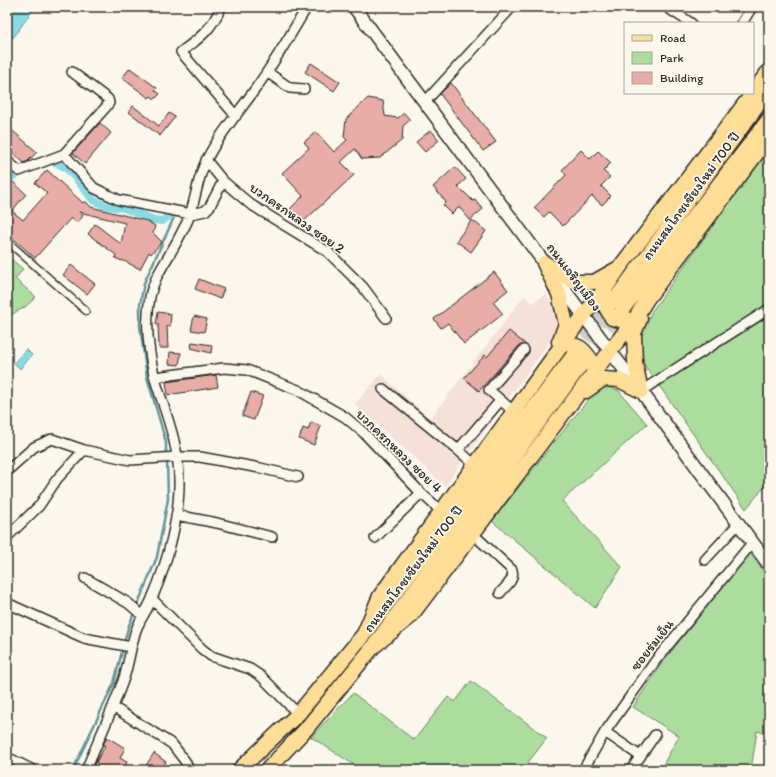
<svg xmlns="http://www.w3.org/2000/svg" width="776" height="777" font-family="Itim,'Playpen Sans Thai',sans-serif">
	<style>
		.built { fill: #f5e1d7 }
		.green { fill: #acdd9e; stroke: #6c8464 }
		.water { fill: #8adae4; stroke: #64949a }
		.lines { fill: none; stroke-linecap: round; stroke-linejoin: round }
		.stream { stroke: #64949a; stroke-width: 2.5 }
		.canal { stroke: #8adae4; stroke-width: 8 }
		.building { fill: #e7ada6; stroke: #2b2b2b }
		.primary-tunnel { stroke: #d1cec5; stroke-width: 14; stroke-dasharray: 14 7; stroke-linecap: butt }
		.pedestrian-casing { stroke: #2b2b2b; stroke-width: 9 }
		.minor-casing { stroke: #2b2b2b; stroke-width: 12 }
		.secondary-casing { stroke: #2b2b2b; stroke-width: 15 }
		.primary-casing { stroke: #2b2b2b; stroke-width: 17 }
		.pedestrian { stroke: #fbf7ec; stroke-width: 6 }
		.minor { stroke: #fbf7ec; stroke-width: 9 }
		.secondary { stroke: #fbf7ec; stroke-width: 12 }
		.primary { stroke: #fedd96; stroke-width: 14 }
		.labels { text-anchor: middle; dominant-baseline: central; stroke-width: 3.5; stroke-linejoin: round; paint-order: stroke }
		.street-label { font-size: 14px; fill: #2b2b2b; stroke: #fbf7ec }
	</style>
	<rect width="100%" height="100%" fill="#fbf7ec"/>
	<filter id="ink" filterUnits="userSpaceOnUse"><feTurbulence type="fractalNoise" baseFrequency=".025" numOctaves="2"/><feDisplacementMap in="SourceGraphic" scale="8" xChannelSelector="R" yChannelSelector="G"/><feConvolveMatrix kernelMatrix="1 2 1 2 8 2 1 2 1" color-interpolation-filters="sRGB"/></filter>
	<g filter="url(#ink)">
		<path class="built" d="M546,294l12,21 -1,14 -9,15 -103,142 -90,-82 26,-30 49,45 94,-123 8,7z"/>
		<path class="green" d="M764,154l5,3v324l-23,28 -103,-146 -2,-27 11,-25z
			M7,256l16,13 -8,10 21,18 -11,10 -18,10z
			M604,386l14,4 29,34 -85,77 60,66 -27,41 -103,-87 99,-125z
			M750,553l19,26v155l-12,-3 -6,39h-91l19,-34 -46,-29 29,-44z
			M471,681l76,57 -25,32h-160l-51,-33 42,-44 61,47 34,-43 7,5z"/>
		<path class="water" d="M7,7h28l-22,31 -6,-3z
			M26,349l6,6 -12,14 -6,-6z"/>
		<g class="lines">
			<path class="stream" d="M166,455v-13l-19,-65 -7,-51v-21l4,-22 32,-70
				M73,770l41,-87 14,-55 29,-71 11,-58 -1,-39"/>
			<path class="canal" d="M46,162l8,-1 12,7 8,8 19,24 13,6 18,2 30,12 8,1 14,-9
				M7,179l19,-9"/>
		</g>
		<path class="building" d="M311,63l29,19 -6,9 -29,-19z
			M130,68l27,20 -2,2 5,4 -5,5 -4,-3 -2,2 -27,-20z
			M451,83l45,59 -13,9 -43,-57z
			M368,98l15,3 2,15 13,2 6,-5 6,7 -7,6 -1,14 -22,18 -18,1 -7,-10 -14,13 13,13 -52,48 -13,-13 14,-14 -21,-23 27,-25 -5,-6 12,-10 18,20 13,-12 -3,-3 2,-18z
			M133,106l26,20 10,-13 6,4 -15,19 -31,-24z
			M100,123l11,10 -26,31 -12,-11z
			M7,126l30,26 -9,9 -4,2 -17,-16z
			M431,130l8,10 -14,12 -9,-10z
			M581,150l9,9 8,-8 13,12 -8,8 7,6 -9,9 10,10 -9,9 -10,-9 -29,30 -14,-14 -5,5 -10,-9 32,-33 -4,-5z
			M455,167l11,12 -8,7 15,15 2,-1 8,9 -13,11 -11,-13 -7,7 -9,-9 3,-3 -13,-15z
			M47,170l36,33 2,-2 6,6 56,14 8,5 -2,7 9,9 -11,12 -2,-2 -9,17 -18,-9v1l-7,-3 1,-3 -28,-21 7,-10 26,20 4,-21 -46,-11 4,4 -6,7 -6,-5 -36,40 -28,-25v-48l4,-5 15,14 -14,17 11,9 24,-27 -12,-10z
			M472,220l14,11 -15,21 -15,-11z
			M71,265l24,19 -8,10 -24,-19z
			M494,272l14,18 -15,12 10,12 -39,30 -16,-21 -7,5 -7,-9z
			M199,279l25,10 -4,10 -25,-10z
			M158,312l13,2 -1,12h-3l1,22h-9l-1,-24h-2z
			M194,316l13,3 -3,13 -13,-2z
			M509,331l16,13 -6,2 -40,45 -15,-13 21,-23 2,2z
			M192,342l20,3 -1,8 -20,-5z
			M170,352l11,1 -2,12 -10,-1z
			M216,375l2,12 -50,8 -2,-13z
			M251,392l12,4 -9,24 -12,-4z
			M311,422l10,4 -7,19 -15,-6 4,-11 5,2z
			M107,737l18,11 -5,10 7,4 -4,8h-28l3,-7 -2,-1 9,-16 -2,-1z
			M154,753l12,9 -5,8h-18z"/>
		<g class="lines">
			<path class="primary-tunnel" d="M573,356l40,-54
				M583,362l39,-52"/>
			<defs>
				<path id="pedestrian" d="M7,241l79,70"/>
				<path id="minor" d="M221,7c-9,22 -21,31 -40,45l55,64
					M666,7l25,16
					M742,23l10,-16
					M267,72l23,16 14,1
					M425,102l87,-95
					M64,154l30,34 25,12 72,14 14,-3 5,-5 13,-25
					M206,160l17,21 27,23 78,48 35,35 23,31
					M7,161l12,10 45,-17 42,-47 3,-4 -1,-4 -36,-27
					M155,377l69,-9 23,2 51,20 47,27 19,16 57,60 20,18
					M383,389l75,61 42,-49
					M641,391l128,-82
					M513,411l-24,-21 35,-40
					M458,450l16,14
					M7,471l27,-24 18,-8 32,11 46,10 48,-3h22l60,11 38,9
					M176,515l41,8 55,14
					M473,534l39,36c3,10 -6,16 -12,23
					M7,537l32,-31 18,-27 27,-29
					M375,538l46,-45
					M705,560l33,-36
					M85,578l43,25 14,12
					M152,599l50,50 9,7 39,13 12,8 36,37
					M7,603l77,35 47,9
					M113,707l59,37 13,17 4,9
					M605,732l35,24
					M7,757l26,13
					M86,770c13,-31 27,-61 38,-92 5,-16 7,-33 12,-48 5,-13 13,-22 17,-34 14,-32 27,-81 26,-116 0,-36 -14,-68 -24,-101 -6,-25 -10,-57 -5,-82 3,-17 13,-31 21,-45 6,-10 11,-20 16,-30 9,-19 9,-42 20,-63 12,-25 33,-48 49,-71 19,-26 35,-54 51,-81
					M583,770l22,-38 51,-72 96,-117
					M631,770l24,-35"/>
				<path id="secondary" d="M354,7l256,344 31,40 128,174"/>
				<path id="primary" d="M753,92l16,-21
					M544,263l15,31 7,30 -7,18
					M545,263l29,19h20l23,-13
					M605,289l-1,15 8,14 12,3 11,-2
					M614,301l155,-211
					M622,310l147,-191
					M640,319l-6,14 1,29 6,29
					M563,344c18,0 21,6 31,20l-1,6
					M586,391l17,-12 16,1 22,11
					M364,634l16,-38 203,-280 22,-27 15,-22 133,-174
					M373,647l37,-30 165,-219 35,-47 25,-32 12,-20 122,-162
					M239,770l59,-56 66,-80 209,-278
					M267,770l39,-41 67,-82 210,-285"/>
			</defs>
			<use href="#pedestrian" class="pedestrian-casing"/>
			<use href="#minor" class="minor-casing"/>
			<use href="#secondary" class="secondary-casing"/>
			<use href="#primary" class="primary-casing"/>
			<use href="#pedestrian" class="pedestrian"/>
			<use href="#minor" class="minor"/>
			<use href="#secondary" class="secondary"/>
			<use href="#primary" class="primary"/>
		</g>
	</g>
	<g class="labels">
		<g class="street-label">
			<text transform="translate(691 196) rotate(-54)">ถนนสมโภชเชียงใหม่ 700 ปี</text>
			<text transform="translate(297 218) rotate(35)">บวกครกหลวง ซอย 2</text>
			<text transform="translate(574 277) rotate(53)">ถนนเจริญเมือง</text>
			<text transform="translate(399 451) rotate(44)">บวกครกหลวง ซอย 4</text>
			<text transform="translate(413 569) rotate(-53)">ถนนสมโภชเชียงใหม่ 700 ปี</text>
			<text transform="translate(652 645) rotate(-52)">ซอยร่มเย็น</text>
		</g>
	</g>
	<rect width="776" height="777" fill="none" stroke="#fbf7ec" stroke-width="24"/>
	<rect x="12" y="12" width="752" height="753" fill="none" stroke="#2b2b2b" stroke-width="1.5" filter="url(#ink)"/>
	<rect x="624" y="22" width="130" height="72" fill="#fbf7ec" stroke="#a8a59f"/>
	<rect x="632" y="35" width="20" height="6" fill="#fedd96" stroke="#a8a59f"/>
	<text x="660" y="42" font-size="12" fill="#2b2b2b">Road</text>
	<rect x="632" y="52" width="20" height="12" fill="#acdd9e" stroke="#a8a59f"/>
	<text x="660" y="62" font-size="12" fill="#2b2b2b">Park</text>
	<rect x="632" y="72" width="20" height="12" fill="#e7ada6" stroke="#a8a59f"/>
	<text x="660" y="82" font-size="12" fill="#2b2b2b">Building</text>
</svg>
